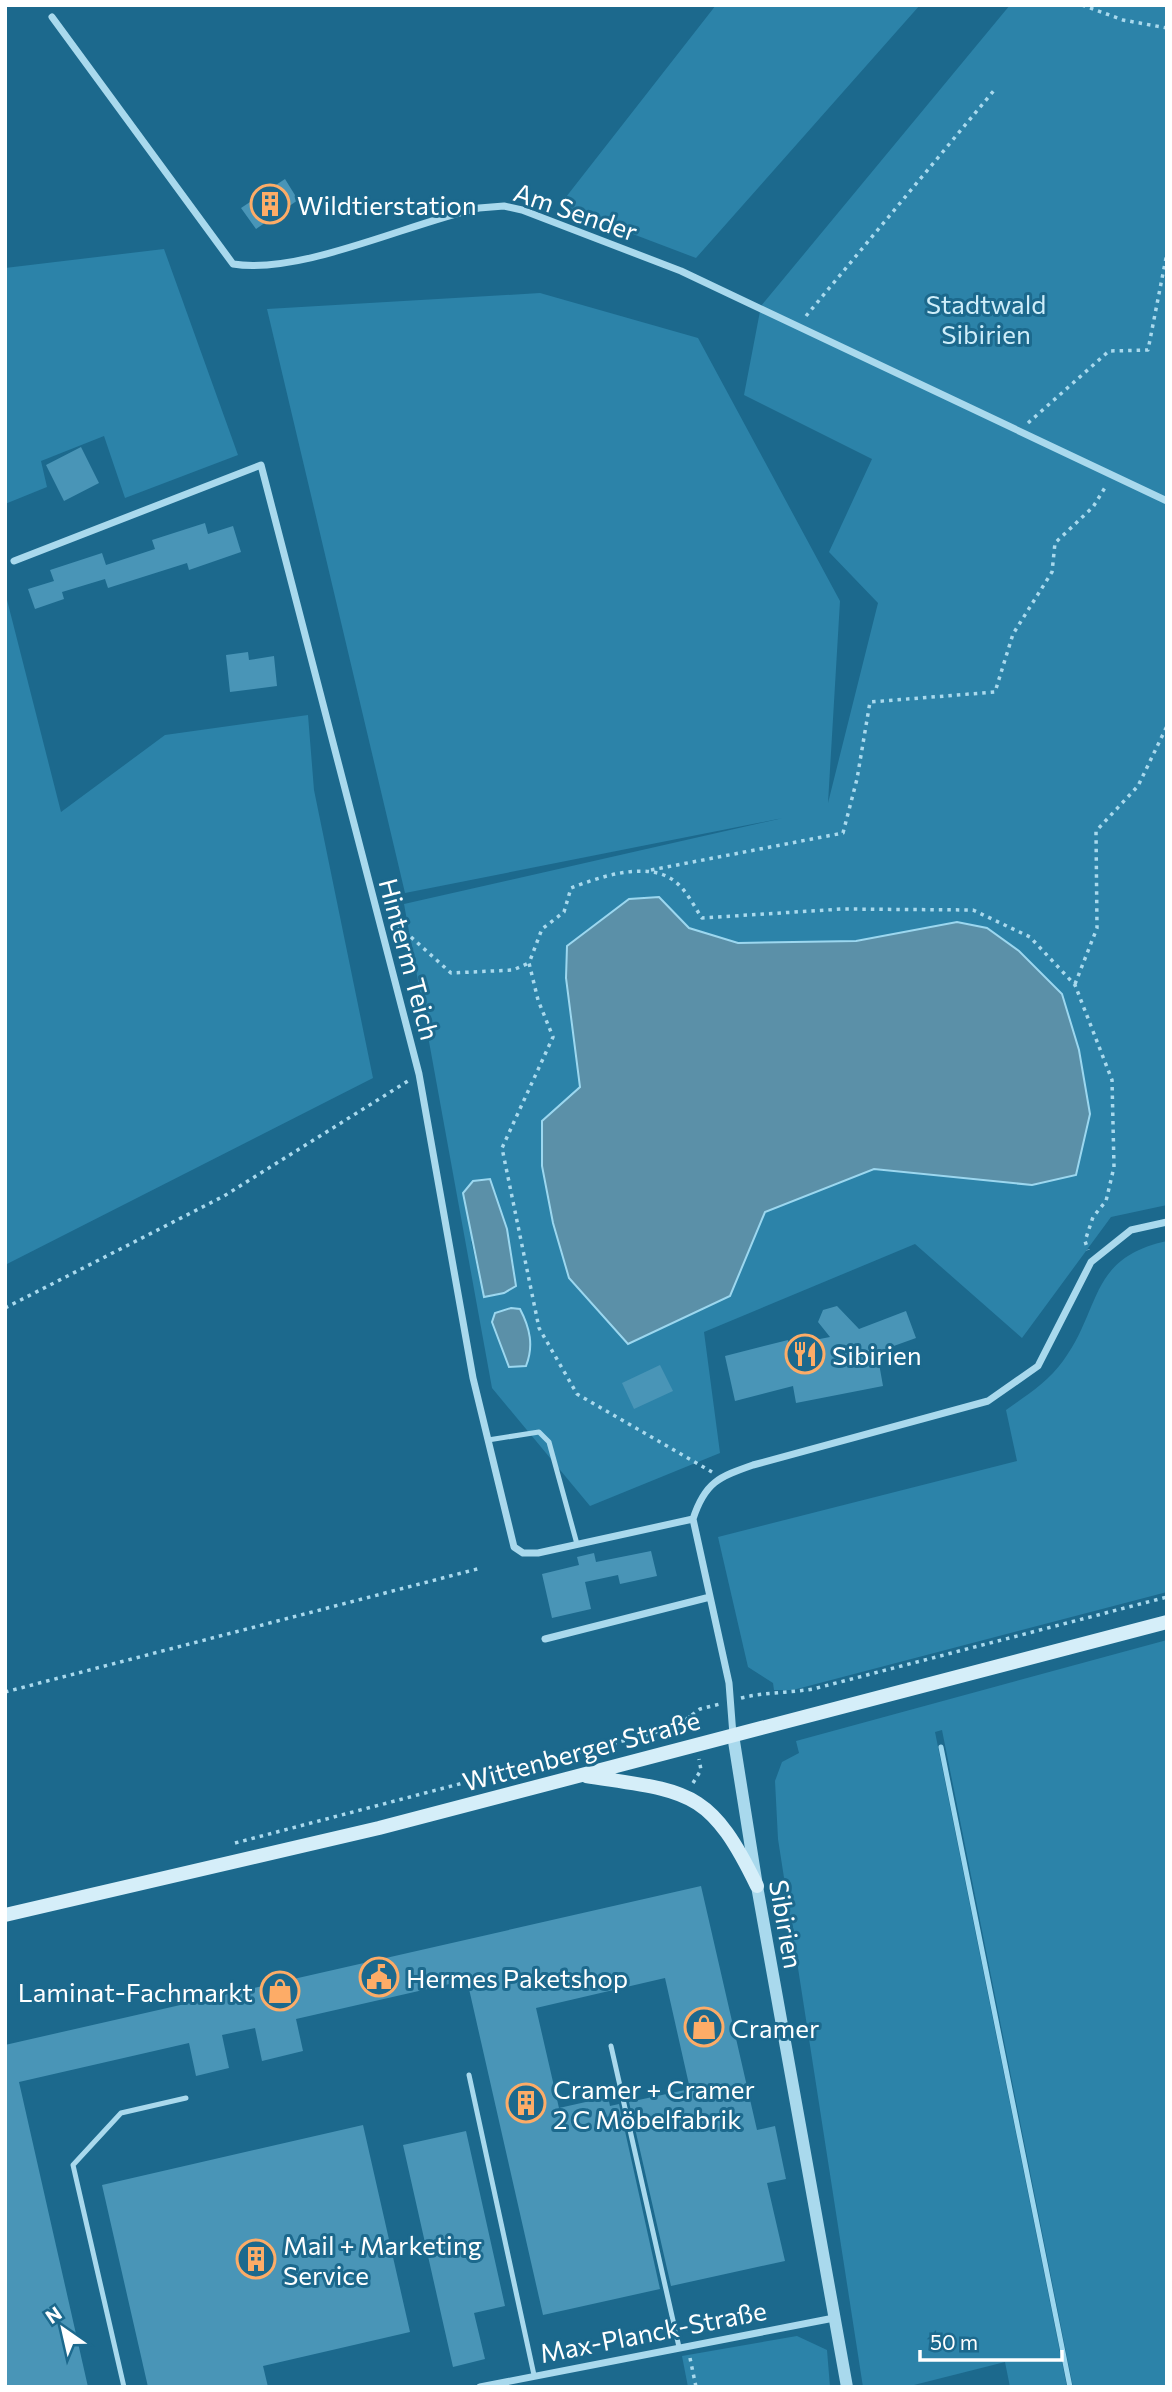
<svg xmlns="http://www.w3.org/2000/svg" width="1172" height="2392" font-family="Commissioner,sans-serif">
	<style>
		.green { fill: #2c83a9; fill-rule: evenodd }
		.water { fill: #5b90a8; stroke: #9cd7ef; stroke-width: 2 }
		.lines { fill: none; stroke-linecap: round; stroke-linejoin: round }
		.stream { stroke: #9cd7ef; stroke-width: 5 }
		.building { fill: #4995b7 }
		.path { stroke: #a9d9ed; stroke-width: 3.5; stroke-dasharray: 3.5 5; stroke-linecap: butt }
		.service { stroke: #a9d9ed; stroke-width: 5 }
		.minor { stroke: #a9d9ed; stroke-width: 7 }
		.tertiary { stroke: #a9d9ed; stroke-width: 12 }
		.secondary { stroke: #d5eef9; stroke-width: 14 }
		.labels { text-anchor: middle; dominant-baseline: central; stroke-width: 6; stroke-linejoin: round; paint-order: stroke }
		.poi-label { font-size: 26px; fill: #fff; stroke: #1c698d; text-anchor: start }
		.street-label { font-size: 26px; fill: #fff; stroke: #1c698d }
		.park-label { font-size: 26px; fill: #ceedf9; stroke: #1c698d }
	</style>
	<rect width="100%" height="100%" fill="#1c698d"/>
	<path class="green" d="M716,5h204l-224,253 -137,-52z
		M1010,5h157v1200l-56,12 -89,121 -107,-94 -211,88 16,121 -130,53 -98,-118 -88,-484 379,-86 -378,75 -138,-584 273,-16 158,45 142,263 -12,202 50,-200 -49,-51 43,-93 -128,-64 17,-89zM957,922l105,72 17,56 11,64 -58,71 -158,-16 -109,43 -35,84 -188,-174 38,-35 -14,-109 123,-50 49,15 118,-2zM471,1241l42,21 3,23 -12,8 -20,3z
		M164,249l74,206 -113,43 -21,-62 -63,25 6,26 -42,17v-236z
		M5,592l56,220 104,-77 143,-20 6,75 59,288 -368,187z
		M1167,1241v351l-374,98h-19l-1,-7 -25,-16 -30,-130 299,-76 -11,-51c21,-15 42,-28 57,-49 39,-53 25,-103 104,-120z
		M1167,1640v747h-94l-131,-657 -7,2 132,655h-57l-5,-25 -99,25h-43l-85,-548 -3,-58 7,-19 17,-9 -3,-12z
		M797,2336l30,14 3,37h-142l-6,-31z"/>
	<path class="water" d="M659,897l30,31 49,15 118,-2 101,-19 30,6 32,23 43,43 17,56 11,64 -14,61 -44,10 -158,-16 -109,43 -35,84 -102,48 -59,-66 -16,-55 -11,-57v-45l38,-34 -14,-109 1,-32 62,-47z
		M490,1179l17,50 9,57 -12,7 -20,4 -21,-104 10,-12z
		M511,1308l9,1c10,19 14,37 6,57l-17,1 -17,-45 3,-9z"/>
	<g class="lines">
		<path class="stream" d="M941,1747l129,640"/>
	</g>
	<path class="building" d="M285,179l13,21 -42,29 -15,-21z
		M81,447l18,36 -35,18 -18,-36z
		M205,523l3,11 25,-8 8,26 -52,18 -2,-7 -79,25 -3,-9 -43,13 2,7 -29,10 -7,-20 26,-8 -4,-11 52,-17 4,12 49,-16 -3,-9z
		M248,652l1,8 25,-4 3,30 -47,6 -4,-37z
		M837,1306l22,23 47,-18 10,27 -39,14 6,34 -87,17 -3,-17 -58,15 -10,-45 63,-16 1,5 41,-8 -12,-15 5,-12z
		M660,1365l13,26 -39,18 -12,-26z
		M651,1551l6,25 -37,8 -2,-9 -33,7 6,27 -39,9 -10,-44 37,-9 -2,-8 17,-4 2,9z
		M701,1886l56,244 18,-4 11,53 -19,4 18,78 -114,25 -42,-184 61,-13 -25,-111 -129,30 23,100 49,-11 2,9 9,-2 41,185 -117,26 -76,-335 -171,39 7,32 -41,10 -7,-33 -33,7 7,33 -33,8 -7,-33 -170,39 69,305h-83v-342z
		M363,2125l47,207 -147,34 5,21h-120l-46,-202z
		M466,2131l39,175 -31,7 11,46 -32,8 -50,-222z"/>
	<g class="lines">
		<path class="path" d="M1082,5l41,15 44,8
			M806,316l190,-228
			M1028,423l81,-72 39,-1 19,-97
			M1167,555v56
			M651,870l192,-37 14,-54 13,-77 125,-10 18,-58 39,-62 3,-29 38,-36 13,-21
			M392,920l59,53 62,-3 16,-7
			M1075,984l22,-56 -1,-97 42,-45 29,-60
			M5,1308l219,-112 184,-115
			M712,1472l-135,-78 -38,-66 -37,-180 51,-111 -15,-37 -9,-37 13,-34 22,-17 7,-24c31,-12 83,-30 109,-2 9,9 15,22 22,32l140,-9 131,1 57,27 45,48 37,95 2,87 -8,34 -13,16 -8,24 3,9
			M5,1692l476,-124
			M741,1698c24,-6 48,-5 72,-9l354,-92
			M690,1715l3,15
			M693,1783l8,-13 -2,-11
			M235,1843l441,-116 24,-18 20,-5
			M690,2358l6,29"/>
		<path class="service" d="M488,1440l51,-8 10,10 28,102
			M611,2046l68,301
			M469,2075l65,300
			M124,2387l-51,-222 48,-52 65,-15"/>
		<path class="minor" d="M52,17l181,247c68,11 176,-41 246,-56l25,-2 18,4 159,61 486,230
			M14,561l247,-96 158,609 54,304 41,169 9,6h15l155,-34
			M545,1639l165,-42
			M733,1735l-4,-52 -36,-164c12,-37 26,-42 60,-54l235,-64 50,-35 53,-104 40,-32 36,-8
			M480,2387l354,-69"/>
		<path class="tertiary" d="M733,1735l24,151 90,501"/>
		<path class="secondary" d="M586,1776c102,16 123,11 171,110
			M5,1915l374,-87 788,-206"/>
	</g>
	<defs>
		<symbol id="building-ring" viewBox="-11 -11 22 22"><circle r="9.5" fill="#1c698d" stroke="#fdac67" stroke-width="1.5"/><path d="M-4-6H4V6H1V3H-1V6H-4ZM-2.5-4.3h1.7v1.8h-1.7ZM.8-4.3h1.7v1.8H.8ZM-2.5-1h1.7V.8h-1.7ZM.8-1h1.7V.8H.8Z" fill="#fdac67"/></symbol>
		<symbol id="restaurant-ring" viewBox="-11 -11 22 22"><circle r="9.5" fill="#1c698d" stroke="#fdac67" stroke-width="1.5"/><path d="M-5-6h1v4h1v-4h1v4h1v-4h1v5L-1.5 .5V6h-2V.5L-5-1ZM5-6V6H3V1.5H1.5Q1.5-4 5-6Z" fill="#fdac67"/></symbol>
		<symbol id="civic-ring" viewBox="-11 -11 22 22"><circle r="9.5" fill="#1c698d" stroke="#fdac67" stroke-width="1.5"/><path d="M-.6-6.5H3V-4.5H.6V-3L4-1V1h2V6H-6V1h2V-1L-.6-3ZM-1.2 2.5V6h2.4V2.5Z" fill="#fdac67"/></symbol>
		<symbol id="shop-ring" viewBox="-11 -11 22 22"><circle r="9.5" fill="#1c698d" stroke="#fdac67" stroke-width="1.5"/><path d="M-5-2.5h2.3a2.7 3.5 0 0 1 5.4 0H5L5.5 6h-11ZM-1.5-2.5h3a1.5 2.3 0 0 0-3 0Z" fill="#fdac67"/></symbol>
	</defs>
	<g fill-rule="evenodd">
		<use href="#building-ring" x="248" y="182" width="44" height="44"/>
		<use href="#restaurant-ring" x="783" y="1332" width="44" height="44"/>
		<use href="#civic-ring" x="357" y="1955" width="44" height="44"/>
		<use href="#shop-ring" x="258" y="1969" width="44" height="44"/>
		<use href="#shop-ring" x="682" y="2005" width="44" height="44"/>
		<use href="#building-ring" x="504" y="2081" width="44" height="44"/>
		<use href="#building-ring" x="234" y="2237" width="44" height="44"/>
	</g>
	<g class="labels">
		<g class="poi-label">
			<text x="297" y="204">Wildtierstation</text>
			<text x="832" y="1354">Sibirien</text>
			<text x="406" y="1977">Hermes Paketshop</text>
			<text x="253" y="1991" text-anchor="end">Laminat-Fachmarkt</text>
			<text x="731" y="2027">Cramer</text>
			<text x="553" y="2088">Cramer + Cramer<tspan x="553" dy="30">2 C Möbelfabrik</tspan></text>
			<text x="283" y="2244">Mail + Marketing<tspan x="283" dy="30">Service</tspan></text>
		</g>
		<g class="street-label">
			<text transform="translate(576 211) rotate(19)">Am Sender</text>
			<text transform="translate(410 959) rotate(75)">Hinterm Teich</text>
			<text transform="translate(581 1750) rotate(-15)">Wittenberger Straße</text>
			<text transform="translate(787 1924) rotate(80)">Sibirien</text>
			<text transform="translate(653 2331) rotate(-11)">Max-Planck-Straße</text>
		</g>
		<g class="park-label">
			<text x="986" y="303">Stadtwald<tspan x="986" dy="30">Sibirien</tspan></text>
		</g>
	</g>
	<rect width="1172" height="2392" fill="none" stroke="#ffffff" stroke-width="14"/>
	<g transform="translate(63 2329) rotate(326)" stroke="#1c698d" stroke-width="5" paint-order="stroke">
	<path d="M0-5L12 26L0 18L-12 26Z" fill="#ffffff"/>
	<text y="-10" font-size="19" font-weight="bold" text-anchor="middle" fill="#ffffff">N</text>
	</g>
	<path d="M920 2350v10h142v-10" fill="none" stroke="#ffffff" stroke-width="3.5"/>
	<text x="930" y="2350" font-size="21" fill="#ffffff" stroke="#1c698d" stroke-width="5" paint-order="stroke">50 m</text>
</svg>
